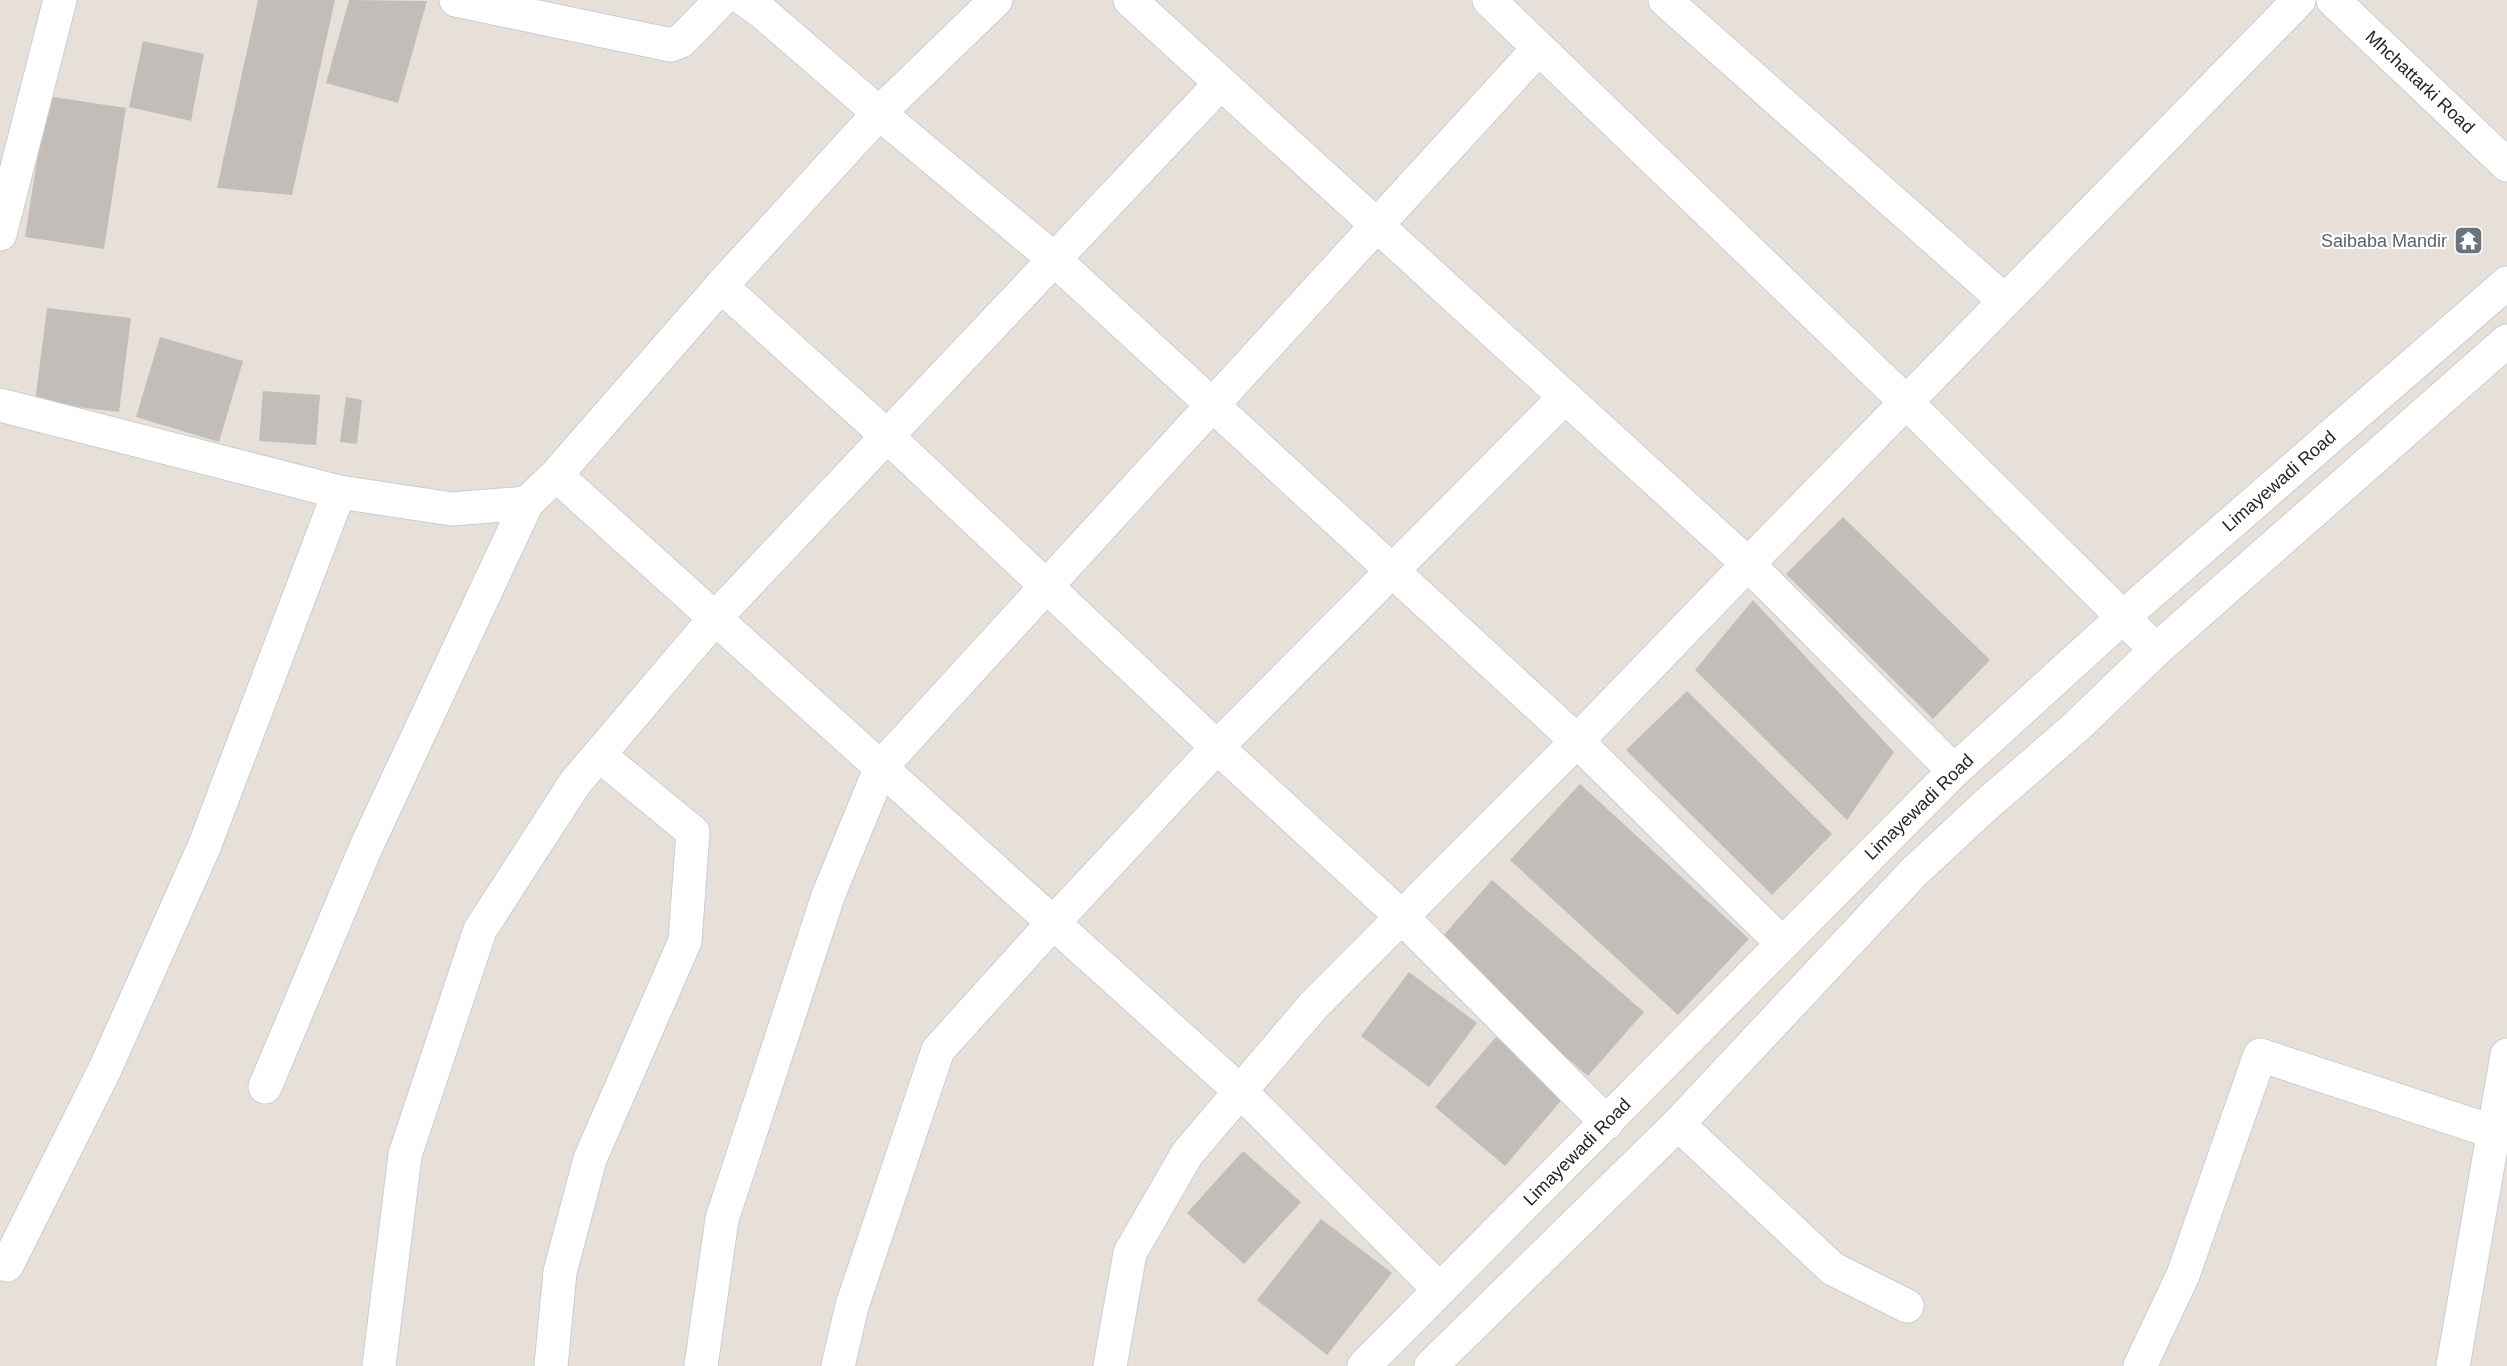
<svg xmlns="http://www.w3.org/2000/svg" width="2507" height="1366" font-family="Arial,sans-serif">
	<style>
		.building { fill: #c3bdb9 }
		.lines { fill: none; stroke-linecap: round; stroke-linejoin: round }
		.street-casing { stroke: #c8cdd7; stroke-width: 35 }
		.secondary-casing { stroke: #c8cdd7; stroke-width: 35 }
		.street { stroke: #fff; stroke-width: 33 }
		.secondary { stroke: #fff; stroke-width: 33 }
		.labels { text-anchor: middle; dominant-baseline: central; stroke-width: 4.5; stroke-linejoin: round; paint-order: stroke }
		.street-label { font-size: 18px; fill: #262626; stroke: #fff }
		.worship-label { font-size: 18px; fill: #5b616d; stroke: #fff; text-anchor: end }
	</style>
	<rect width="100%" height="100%" fill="#e7e0d9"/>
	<path class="building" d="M258,0h77l-43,195 -75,-7z
		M349,0l78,1 -29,102 -72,-20z
		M143,41l61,13 -13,67 -62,-14z
		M47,96l79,12 -22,141 -79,-12z
		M47,308l84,10 -12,94 -84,-10z
		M160,337l83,24 -24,81 -83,-25z
		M263,391l57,4 -4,50 -57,-4z
		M346,397l16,3 -5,44 -17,-2z
		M1843,517l147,143 -57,59 -147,-145z
		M1753,600l141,152 -47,68 -152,-150z
		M1687,691l145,143 -60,61 -146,-145z
		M1580,784l169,155 -71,76 -168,-155z
		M1492,880l152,132 -56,64 -153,-131z
		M1409,972l68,51 -48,64 -68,-51z
		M1496,1037l69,59 -60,70 -70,-59z
		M1243,1151l58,51 -57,62 -57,-51z
		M1321,1219l71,54 -65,82 -70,-55z"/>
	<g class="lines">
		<defs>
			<path id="street" d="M456,0l215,45 10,-4 40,-41
				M745,0l17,12 117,101 175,146 523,482 206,203
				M1130,0l618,564 206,207
				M1489,0l417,402 250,248
				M1665,0l340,301
				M2333,0l174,165
				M0,234l60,-234
				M721,286l166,150 330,311 185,170 205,206
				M0,405l339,87 113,17 75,-6 29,-28 165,-189 158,-173 117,-113
				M556,475l685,617 198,197
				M265,1087l101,-240 161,-344
				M1678,1124l155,145 74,37
				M7,1265l98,-196 99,-222 135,-355
				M379,1366l26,-211 75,-225 95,-147 141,-166 505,-534
				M551,1366l9,-94 30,-113 95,-218 8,-109 -94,-77
				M701,1366l21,-147 106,-323 53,-129 658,-719
				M838,1366l14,-60 86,-256 115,-127 164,-176 348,-350
				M1110,1366l20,-113 57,-99 126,-148 264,-265 171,-177 551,-564
				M2140,1366l43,-91 77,-220 234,77"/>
			<path id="secondary" d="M1364,1366l590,-595 169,-154 384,-334
				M1431,1366l247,-242 236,-252 72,-67 91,-79 79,-76 351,-309
				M2453,1366l54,-311"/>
		</defs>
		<use href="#street" class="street-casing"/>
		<use href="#secondary" class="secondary-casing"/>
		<use href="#street" class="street"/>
		<use href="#secondary" class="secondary"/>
	</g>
	<defs>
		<symbol id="temple-square" viewBox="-11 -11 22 22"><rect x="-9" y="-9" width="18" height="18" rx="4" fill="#6b7280" stroke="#fff"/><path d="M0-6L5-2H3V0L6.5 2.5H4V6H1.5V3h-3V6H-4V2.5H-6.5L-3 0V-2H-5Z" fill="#fff"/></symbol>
	</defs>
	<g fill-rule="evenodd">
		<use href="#temple-square" x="2452" y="224" width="33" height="33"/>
	</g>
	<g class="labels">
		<g class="street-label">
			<text transform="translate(2420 82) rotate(43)">Mhchattarki Road</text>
			<text transform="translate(2279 481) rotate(-41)">Limayewadi Road</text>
			<text transform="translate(1919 807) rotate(-44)">Limayewadi Road</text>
			<text transform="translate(1577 1152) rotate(-45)">Limayewadi Road</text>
		</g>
		<g class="worship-label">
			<text x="2447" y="241">Saibaba Mandir</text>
		</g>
	</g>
</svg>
